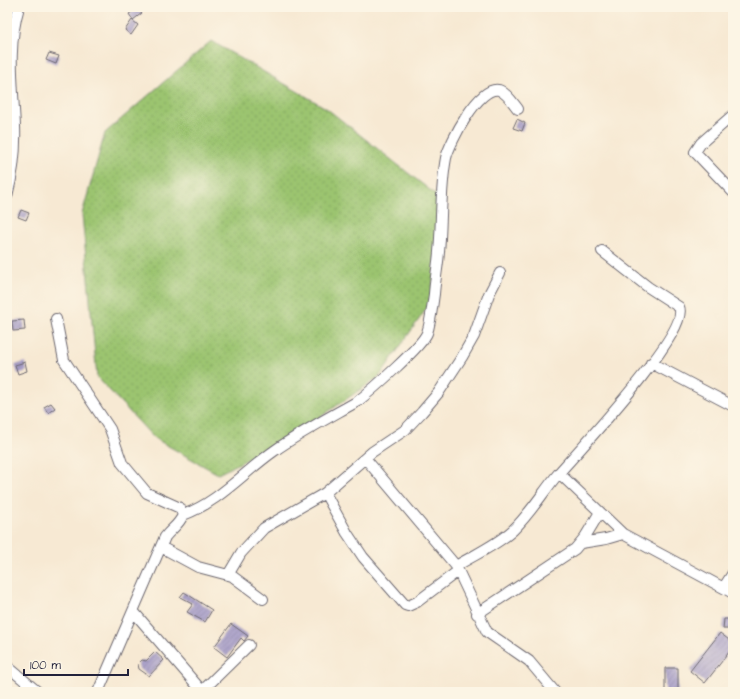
<svg xmlns="http://www.w3.org/2000/svg" width="740" height="699" font-family="'Architects Daughter',sans-serif">
	<style>
		.grass { fill: url(#grass-dots); stroke: #5e7356 }
		.building { fill: url(#building-hatch) }
		.lines { fill: none; stroke-linecap: round; stroke-linejoin: round }
		.minor-casing { stroke: #6d6870; stroke-width: 12 }
		.minor { stroke: #fff; stroke-width: 10 }
	</style>
	<defs>
		<pattern id="grass-dots" width="8" height="8" patternUnits="userSpaceOnUse"><rect width="8" height="8" fill="#9bc470"/><path d="M2 2h.1M6 6h.1" fill="none" stroke="#85a862" stroke-width="1.8" stroke-linecap="round"/></pattern>
		<pattern id="building-hatch" width="6" height="6" patternUnits="userSpaceOnUse"><rect width="6" height="6" fill="#a79ec8"/><path d="M-1 1l2-2M0 6l6-6M5 7l2-2" fill="none" stroke="#8880a4"/></pattern>
	</defs>
	<rect width="100%" height="100%" fill="#fcf5e5"/>
	<filter id="ink" filterUnits="userSpaceOnUse"><feTurbulence type="fractalNoise" baseFrequency=".025" numOctaves="2"/><feDisplacementMap in="SourceGraphic" scale="8" xChannelSelector="R" yChannelSelector="G"/><feConvolveMatrix kernelMatrix="1 2 1 2 8 2 1 2 1" color-interpolation-filters="sRGB"/></filter>
	<filter id="wash" filterUnits="userSpaceOnUse"><feTurbulence type="fractalNoise" baseFrequency=".012" numOctaves="4" result="noise"/><feDisplacementMap in="SourceGraphic" scale="16" xChannelSelector="R" yChannelSelector="G"/><feGaussianBlur stdDeviation="0.9" result="paint"/><feColorMatrix in="noise" values="0 0 0 0 0 0 0 0 0 0 0 0 0 0 0 0 0 1.4 0 .05"/><feComposite in="paint" operator="in"/></filter>
	<g filter="url(#wash)">
		<rect width="100%" height="100%" fill="#f7e9d3"/>
		<path class="grass" d="M211,41l115,67 110,87 2,32 -7,75 -52,75 -91,62 -70,35 -64,-36 -57,-61 -15,-163 23,-81z"/>
		<g id="blocks">
			<path class="building" d="M137,8l5,5 -9,7 -4,-6z
				M132,20l6,5 -7,10 -6,-5z
				M49,53l10,3 -3,8 -10,-4z
				M517,119l8,4 -3,8 -9,-3z
				M21,210l8,3 -3,7 -8,-3z
				M24,320l1,10 -12,1 -1,-10z
				M25,362l2,9 -9,3 -3,-9z
				M51,403l4,5 -7,5 -4,-6z
				M184,592l28,18 -7,12 -18,-10 6,-8 -13,-7z
				M724,619h9v10h-10z
				M231,624l17,12 -4,5 -3,-3 -14,19 -13,-10z
				M720,633l13,10v4l-28,36 -15,-12z
				M155,652l9,8 -15,16 -10,-7 -1,-5 4,-4 4,1z
				M665,668h13v24h-13z"/>
		</g>
	</g>
	<g filter="url(#ink)">
		<use href="#blocks" fill-opacity="0" stroke="#6d6870" stroke-width="1"/>
		<g class="lines">
			<defs>
				<path id="minor" d="M733,115l-32,28 -6,9 38,40
					M7,196c6,-22 9,-46 8,-70 -2,-40 -8,-80 4,-119
					M56,319l8,41 46,69 12,34 25,30 33,15 3,7c-4,10 -12,14 -18,22l-67,155
					M651,363l82,43
					M365,458l91,108 31,66 42,29 26,31
					M559,473l64,61 110,59
					M325,493l22,40 16,24 42,48 3,1 9,-4 41,-31
					M183,515c36,-13 61,-43 91,-64 27,-19 56,-34 84,-50 14,-11 64,-55 69,-68 4,-12 5,-26 7,-39 1,-14 4,-28 5,-42 3,-31 1,-63 7,-94 4,-16 33,-73 53,-68 8,3 14,13 19,19
					M581,543l25,-4 17,-5
					M161,547l37,20 34,9 31,23
					M456,566c18,-11 41,-21 57,-36 17,-16 30,-38 45,-56 20,-23 133,-143 121,-167l-31,-20 -46,-36
					M228,575l13,-22 23,-25 61,-35 47,-41 33,-22 17,-18 17,-20 23,-35 12,-21 15,-42 11,-21
					M724,587l9,-14
					M133,611l69,80
					M477,614l98,-65 10,-12 15,-25
					M7,666l31,26
					M201,692l48,-47"/>
			</defs>
			<use href="#minor" class="minor-casing"/>
			<use href="#minor" class="minor"/>
		</g>
	</g>
	<rect width="740" height="699" fill="none" stroke="#fcf5e5" stroke-width="24"/>
	<path d="M24 669v6h104v-6" fill="none" stroke="#22223b" stroke-width="2"/>
	<text x="30" y="669" font-size="12" fill="#22223b" stroke="#fcf5e5" stroke-width="3" paint-order="stroke">100 m</text>
</svg>
